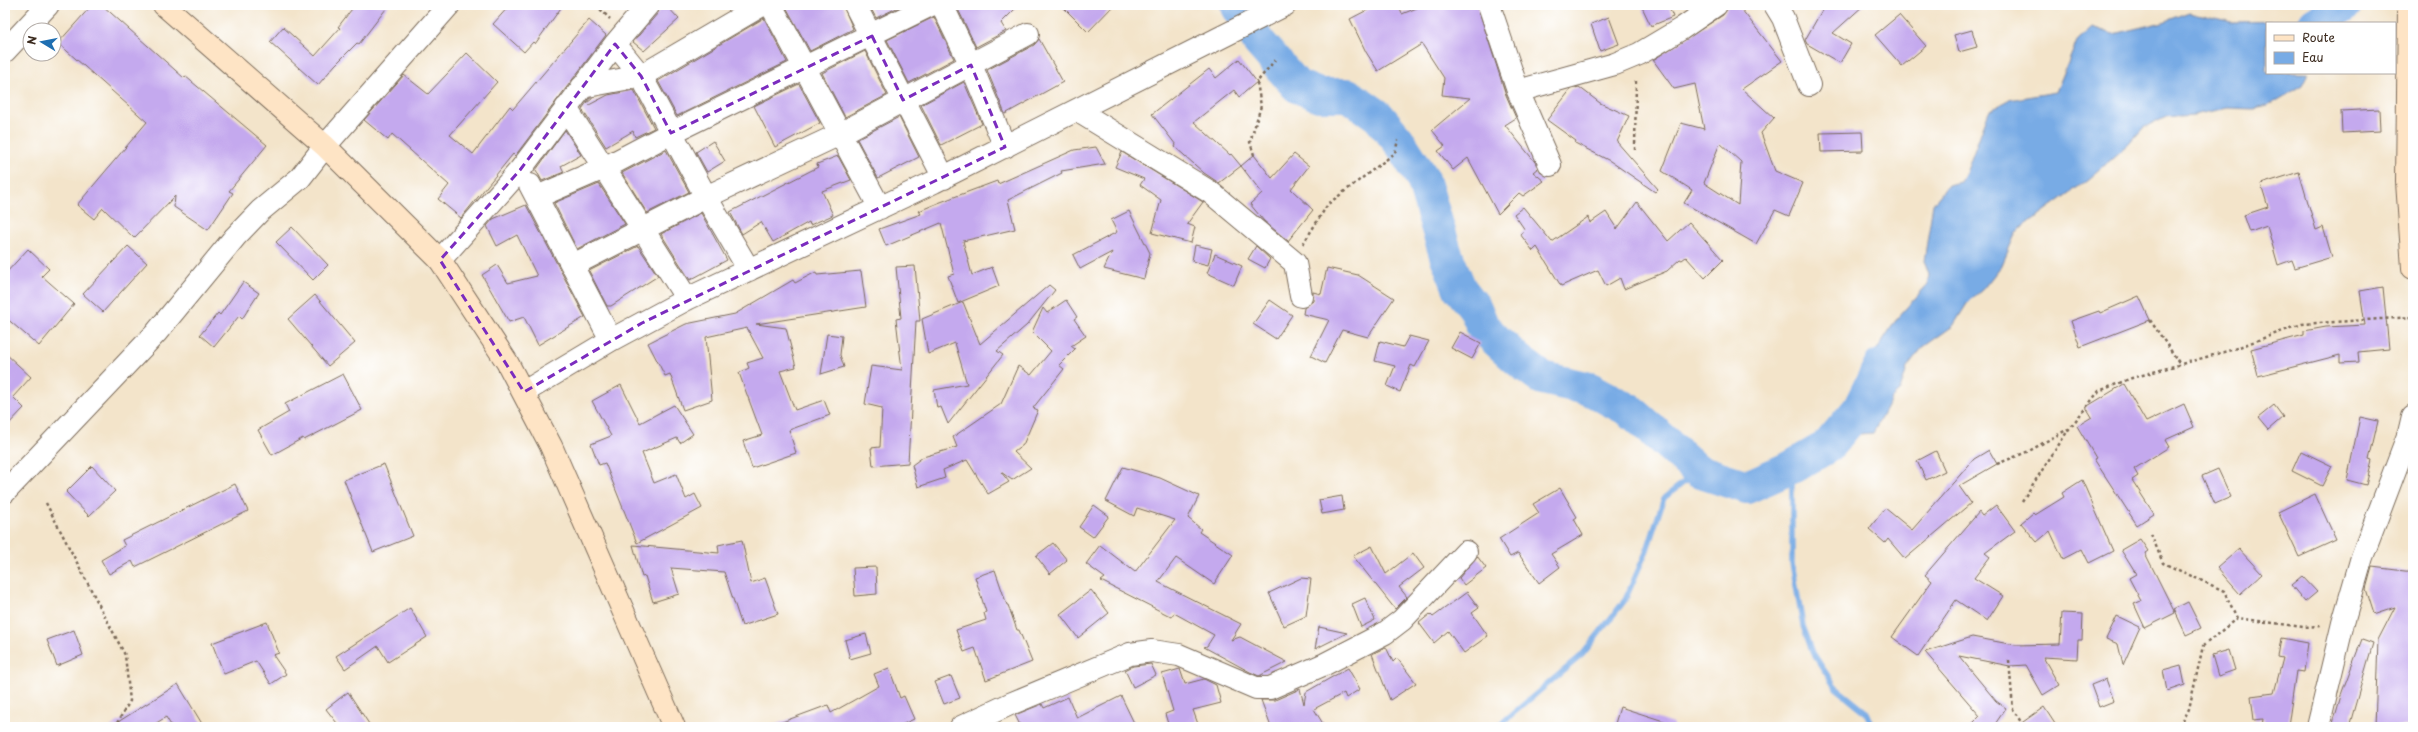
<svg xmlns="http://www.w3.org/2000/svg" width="2418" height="732" font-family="'Playpen Sans',sans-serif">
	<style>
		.water { fill: #78abe5; stroke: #5a6a82 }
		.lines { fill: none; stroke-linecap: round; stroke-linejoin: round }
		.stream { stroke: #78abe5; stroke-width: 5.5 }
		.river { stroke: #78abe5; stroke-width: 34 }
		.building { fill: #c4a9ee; fill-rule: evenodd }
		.street-casing { stroke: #7b6b5a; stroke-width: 24 }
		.secondary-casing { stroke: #7b6b5a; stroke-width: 24 }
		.path { stroke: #7b6b5a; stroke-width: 2.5; stroke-dasharray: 3 3; stroke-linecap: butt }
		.street { stroke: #fff; stroke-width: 22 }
		.secondary { stroke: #fee4c5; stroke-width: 22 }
		.marked { fill: none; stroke: #7b2cbf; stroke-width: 3; stroke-dasharray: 8 5; stroke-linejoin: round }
	</style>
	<rect width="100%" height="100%" fill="#fff"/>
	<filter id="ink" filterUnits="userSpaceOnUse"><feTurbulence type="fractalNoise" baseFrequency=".025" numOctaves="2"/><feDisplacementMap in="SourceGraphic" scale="8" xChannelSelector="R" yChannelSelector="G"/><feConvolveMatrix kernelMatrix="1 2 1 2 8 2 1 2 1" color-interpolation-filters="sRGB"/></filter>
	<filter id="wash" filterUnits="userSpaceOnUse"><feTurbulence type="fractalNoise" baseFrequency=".012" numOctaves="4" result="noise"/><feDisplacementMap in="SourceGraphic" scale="16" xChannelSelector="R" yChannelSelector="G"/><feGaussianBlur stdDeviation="0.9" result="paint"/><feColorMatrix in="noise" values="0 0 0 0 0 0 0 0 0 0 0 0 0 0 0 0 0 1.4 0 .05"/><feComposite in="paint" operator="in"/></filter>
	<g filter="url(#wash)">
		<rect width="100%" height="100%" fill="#f3e4ca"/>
		<path class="water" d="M2190,12l41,10 61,-1 3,2h-28v50h42l-6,12 -35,21 -15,3 -26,-1 -34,7 -29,2 -21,11 -15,17 -39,34 -73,53 -14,33 -19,24 -15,13 -15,24 -31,22 -15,20 -7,23 -9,8 -18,34 -14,1 -7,-6 7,-19 3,-25 8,-24 28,-43 29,-32 2,-10 -5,-14 9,-57 15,-19 13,-3 5,-9 23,-62 20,-11 47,-8 21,-51 15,-14 21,7 50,-12z"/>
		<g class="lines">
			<path class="stream" d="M1792,467v96l11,63 10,27 22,34 31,25 6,15
				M1497,727l85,-72 43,-55 22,-50 17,-52 34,-27"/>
			<path class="river" d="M1237,5l22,37 38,44 22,9h29l30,21 20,24 25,39 23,76 14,34 15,19 8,19 13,13 22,20 24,18 48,11 41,22 67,60 49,16 45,-20 36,-21 31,-37 21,-43
				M2315,23l30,-18"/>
		</g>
		<g id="blocks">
			<path class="building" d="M92,5h10l82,73 1,-2 82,69 -38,46 4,2 -25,37 -34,-23 1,-11 -41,42 -31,-30 -9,11 -17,-14 70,-83 -89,-79z
				M355,5h34l-30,39 -2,-1 -22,22 -17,20 -48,-43 13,-15 32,29 25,-28 -2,-1z
				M510,5h53l-28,39 -2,-2 -9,10 -31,-28z
				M660,5h6l13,14 -35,32 -11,-9 25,-29z
				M785,5h58l10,24 -43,22z
				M869,5h34l-27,13z
				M956,5h63l-18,18 5,8 -30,16z
				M1061,5h53l-26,27z
				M1377,5h21l4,9 22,-9h53l29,90 10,23 -11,7 30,37 3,6 -5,4 11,9 -21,15 -4,-3 -21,21 -30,-56 -15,12 -15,-19 7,-5 -13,-16 38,-32 -28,-3 2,-17 -22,-34 -44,27 -12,-19 -16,-33z
				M1641,5h27l5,12 -22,9z
				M1728,5h10l44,56 -40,28 32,29 -13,15 14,38 28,12 -14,33 -14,-6 -19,34 -72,-41 8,-13 -30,-19 19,-48 23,6 -9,-45 -21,5 -21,-29 70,-45zM1720,143l21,19 -3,43 -34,-22z
				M1825,5h39l-31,28 18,11 -11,19 -33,-19 -2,-4z
				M1899,15l27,31 -24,20 -27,-31z
				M934,17l20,42 -45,24 -22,-43z
				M1609,17l10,27 -19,7 -9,-27z
				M764,18l23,44 -110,54 -19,-35z
				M589,20l17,15 -91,121 -2,-2 -52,64 -23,-19 11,-14 -57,-51 -4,6 -24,-20 40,-45 24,19 39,-41 30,29 -47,53 23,19 37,-48 3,3z
				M1972,30l5,17 -18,5 -5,-17z
				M1039,39l24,43 -58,32 -18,-44 47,-25z
				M865,51l22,44 -42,22 -23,-44z
				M1239,59l18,23 -18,15 -5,-7 -40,32 36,33 1,-1 10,12 -22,17 -15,-10 -29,-26 1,-2 -24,-31 57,-45 7,9z
				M964,82l18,42 -41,21 -20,-40z
				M799,84l21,39 -45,24 -21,-41z
				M1579,87l21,16 29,13 -12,26 41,47 -3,3 -45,-31 -35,-18 1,-2 -29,-21 24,-31z
				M634,90l20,38 -19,9 -2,-6 -27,16 -24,-38 8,-11h3l-6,5 2,2 19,-10z
				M2379,109l1,22 -38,2 -1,-22z
				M899,117l20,40 -41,21 -21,-39z
				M565,130l16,25 -20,11 3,6 -22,9 -6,-11z
				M1862,132l1,19 -42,1 -1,-19z
				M713,141l12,20 -18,11 -11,-20z
				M1096,147l9,17 -44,7 1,2 -54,27 7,29 -52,12 9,34 20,-8 7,19 -41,17 -10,-27 6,-2 -13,-51 -55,23 -7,-17 42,-15 -2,-3 19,-8 59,-22 1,3 76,-34z
				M666,150l23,42 -42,21 -25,-40z
				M1122,152l81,50 -16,22 8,3 -4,16 -39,-10 9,-33 -21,-15 4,-6 -29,-12z
				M1294,154l15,12 -18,23 22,21 -25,31 -24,-20 -14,-17 12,-11 -21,-27 13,-11 18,23z
				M838,156l13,24 -29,11 11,24 -23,10 -1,-3 -36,20 -12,-20 -19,12 -12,-22 88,-45 -1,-3z
				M2299,172l17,58 7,-3 9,30 -37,11 -3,-8 -14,5 -11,-39 -17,6 -6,-17 24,-8 -7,-23z
				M599,184l26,40 -48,25 -23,-46z
				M1637,202l31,39 21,-19 34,38 -18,18 -19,-21 -4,3 -2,-1 -13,12 -43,18 -4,-11 -14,8 -8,-16 -37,16 -24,-39 -4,4 -13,-17 5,-4 -11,-16 9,-7 29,35 36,-25 2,6 16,-11 11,17z
				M526,205l59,112 -47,28 -14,-28 -15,5 -27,-47 15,-10 11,18 29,-7 -20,-41 -20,11 -10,-20 6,-7z
				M1129,211l21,42 -6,26 -40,-10 8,-17 -32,17 -7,-14 44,-23 -6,-12z
				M701,213l26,47 -37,20 -29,-46z
				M292,227l36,38 -15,15 -37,-38z
				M1195,245l17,4 -4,16 -16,-4z
				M128,246l19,17 -44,49 -20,-18z
				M638,246l20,30 -47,30h-4l-18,-35z
				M1256,246l14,13 -5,9 -17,-9z
				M28,249l21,20 -7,7 32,28 -35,42 -34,-29v-43z
				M1215,254l27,12 -8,19 -27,-12z
				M915,266l5,55h-4l-8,142 -35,3 -2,-18 9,-1 2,-39 -17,-4 6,-38 31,4 -6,-51 5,-1 -5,-51z
				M1327,268l31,7 36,23 -26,39 -26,-7 -17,33 -14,-7 18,-36 -26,-6 1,-6 9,-7v-9l8,2z
				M861,271l5,36 -110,17 30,4 10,39 -16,4 15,39 29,-10 6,15 -41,15 7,23 -44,15 -9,-27 19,-6 -23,-62 10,-5 -2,-5 16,-5 -16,-30 -41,9 6,63 -29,10 -13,-36 -5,2 -17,-33 38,-19 49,-10 58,-34 2,3 21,-11 1,3z
				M243,282l16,11 -17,26 -3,-3 -25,31 -14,-12 18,-22 2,2z
				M1049,285l6,5 -28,35 -30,26 6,4 -55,69 -7,-17 -4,1 -3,-18 33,-6 -12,-41 -27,11 -6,-35 41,-17 17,42z
				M2383,287l6,62 -31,3 1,10 -19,1v-8l-82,21 -7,-27 53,-14v-4l22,-4 39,-2 -5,-34z
				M315,295l40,48 -27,23 -40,-47z
				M2139,296l11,24 -70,27 -9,-26 28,-10 1,2z
				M1066,300l11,17 -3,2 12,17 -15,10 4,3 -16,16 5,4 -31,39 5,2 -15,35 -9,7 17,16 -19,12 -11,-8 8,10 -21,12 -21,-34 -24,10 2,8 -27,9 -6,-22 11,-8 34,-10 -4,-10 48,-33 17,-38 13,9 20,-24 -19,-19 11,-24 4,5z
				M1270,300l22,15 -16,24 -23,-15z
				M1460,332l21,11 -9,16 -21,-11z
				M827,334l15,2 -2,19 4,12 -23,7z
				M1409,336l20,5 -14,26 -4,-2 -11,27 -13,-6 8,-20 -20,-5 5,-20 23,6z
				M5,353l26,24 -18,20 11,11 -19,20z
				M343,374l19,36 -58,30 -1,-2 -31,17 -14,-25 31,-18 -4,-8z
				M2124,384l22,38 38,-18 10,23 -29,13 4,7 -35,22 4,7 -6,4 22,34 -17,11 -43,-66 2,-1 -19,-32 15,-9 -6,-10z
				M621,385l19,38 34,-18 19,29 -13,9 -3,-5 -35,15 12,30 22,-9 10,25 9,-5 7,14 -65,35 -32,-80 -6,2 -8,-21 20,-8 -19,-35z
				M2274,405l9,12 -15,13 -10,-12z
				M2360,417l18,4 -9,39 3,1 -6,24 -19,-5z
				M1989,450l8,14 -38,22 12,17 -66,56 -17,-20 -3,4 -16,-14 16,-21 27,22 62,-71z
				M1936,451l9,20 -19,9 -9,-19z
				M2301,451l31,15 -10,20 -30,-15z
				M384,464l29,72 -40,16 -29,-72z
				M92,466l23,25 -26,25 -23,-24z
				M1123,467l37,11 39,18 -11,22 13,11 -2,3 34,23 -19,29 -38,-26 -18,24 83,42 -10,16 9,-3 47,25 -28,14 -9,-4 -46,-25 3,-1 7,-11 -40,-22 -2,4 -71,-36 4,-3 -19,-14 14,-19 35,27 40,-52 -38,-12 -3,8 -28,-15z
				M2218,469l13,28 -16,7 -13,-28z
				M2082,480l31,71 -24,12 -7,-14 -19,10 -13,-28 -13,11 -16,-19 12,-10 2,2 29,-18 -2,-4z
				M235,484l13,27 -113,56 -3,-6 -23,13 -8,-14 24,-14 -3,-6z
				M1560,488l17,29 -3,2 9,16 -32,19 9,13 -21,16 -21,-30 -8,4 -11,-18 40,-26 -6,-9z
				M2315,494l21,46 -37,17 -21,-45z
				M1342,496l2,14 -22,4 -3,-14z
				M1094,505l15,11 -16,21 -14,-10z
				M1996,505l19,26 -30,22 5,4 -16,21 29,18 -16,25 -31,-21 -38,56 -26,-19 40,-56 -7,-6 54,-63 3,4z
				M2140,539l8,12 -3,2 30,60 -30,15 -11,-24 7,-3 -12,-23 7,-4 -15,-24z
				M742,540l9,43 14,-5 13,36 -36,12 -18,-54 -53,-4 8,26 -26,8 -8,-26 -3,1 -9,-32 86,8 -1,-8z
				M1053,543l14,17 -17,14 -14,-18z
				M1372,546l14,28 27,-21 11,15 -25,19 8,10 -12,12 -42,-53z
				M2239,549l23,25 -22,20 -23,-26z
				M1477,556l9,12 -22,17 -5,-7z
				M876,567l1,27 -22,2 -2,-28z
				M2372,567l41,5v155h-38l3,-87 17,-33 -21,7 -8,-25z
				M995,570l12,35h1l9,25h2l13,32 -46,18 -11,-32 -11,4 -8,-22 30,-10 -2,-7 2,-1 -11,-35z
				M2302,576l15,16 -12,10 -14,-17z
				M1301,578l10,1 -5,37 -22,10 -15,-33z
				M1091,590l18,23 -31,25 -18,-24z
				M1467,592l12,16 -7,5 16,23 -24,17 -16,-22 -14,12 -15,-20 11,-9 3,3z
				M1365,598l10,22 -14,7 -9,-23z
				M2188,602l13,26 -15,7 -12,-26z
				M410,608l17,29 -39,25 -10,-16 -33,23 -9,-13z
				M2062,613l21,1 -1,26h-4l-1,19 -34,-2 16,28 -16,10 -17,-30 -16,1 -51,-10 37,45 10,7 -13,19h-24l11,-11 -55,-64 47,-15 43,8 45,-1z
				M2117,616l23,11 -17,38 -5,-21 -12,-5z
				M267,622l12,31 -6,2 13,19 -15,10 -15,-23 -32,13 -12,-31z
				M1319,627l28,6 -32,16z
				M74,630l9,25 -26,11 -10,-26z
				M866,634l5,19 -21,6 -5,-19z
				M2281,638l27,5 -4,29 -8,-1 -8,56h-26l1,-8 -9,1 -3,-24 23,-3 9,-35 -5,-1z
				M2362,639l11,4 -24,84h-17l10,-35z
				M1386,647l7,15 4,-4 19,25 -26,17 -18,-46z
				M2229,650l6,20 -17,6 -6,-21z
				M1151,664l5,11 -23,12 -8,-17 8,-4z
				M2181,665l4,20 -18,6 -4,-21z
				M889,668l11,30 4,-2 10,23 -17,8h-123v-2l54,-20 3,8 48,-27 -5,-12z
				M1348,668l12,21 -14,9 -2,-5 -30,16 11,18h-54l-10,-27h14l25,-11 4,15 2,-12z
				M1180,669l5,15 19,-5 12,6 5,18 -28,7 6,17h-30l-4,-13 8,-3 -11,-37z
				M951,676l9,22 -16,6 -9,-22z
				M2106,679l8,22 -15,6 -8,-22z
				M178,684l26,43h-32l-6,-10 -16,10h-40z
				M348,692l23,35h-31l-14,-18z
				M1121,696l15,31h-115l-6,-12 27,-11 2,4 24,-11 9,21z
				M1620,707l53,17v3h-59z
				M2044,707l13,20h-41z"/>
		</g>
	</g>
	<g filter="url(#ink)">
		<use href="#blocks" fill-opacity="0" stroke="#7b6b5a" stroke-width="1"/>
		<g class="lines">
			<defs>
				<path id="street" d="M771,5l109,203
					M855,5l89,173
					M942,5l29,60 34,82
					M1489,5l29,86 32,74
					M1775,5l8,13 26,67
					M615,44l26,32 65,121 43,73
					M5,51l43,-46
					M582,87l59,-11 121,-71
					M1518,91l97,-27 24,-10 42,-25 35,-24
					M566,108l121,191
					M1078,111l132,81 85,71 6,33
					M530,185l81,155
					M537,197l67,-29 67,-35 260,-128
					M440,260l80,-90 95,-126 33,-39
					M573,265l133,-68 134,-63 188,-100
					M524,392l87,-52 76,-41 247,-117 351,-177
					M5,492l151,-159 79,-96 25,-26 40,-33 25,-32 124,-141
					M961,727l49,-23 120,-50 22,-3 27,4 77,33h14l55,-24 60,-31 17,-13 64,-68
					M2318,727l25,-104 19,-66 47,-124 4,-17"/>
				<path id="secondary" d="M164,5l161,141 115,114 67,102 44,84 123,281
					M2409,5l-2,177 6,86"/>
			</defs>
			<use href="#street" class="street-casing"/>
			<use href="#secondary" class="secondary-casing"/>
			<path class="path" d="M596,5l14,14
				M1635,150l1,-72
				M1254,155l-4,-13 11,-36 -4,-24 18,-22
				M1303,244l25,-40 67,-51 3,-13
				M2150,320l30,44
				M1997,464l32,-13 39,-22
				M2022,501l47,-72 30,-38 33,-13 99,-28 71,-26 111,-7
				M46,503l79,152 5,46 -13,22v4
				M2151,534l12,29 61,28 13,27
				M2009,660l4,49 11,18
				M2180,727l9,-18 14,-63 34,-28 66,9 18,-1"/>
			<use href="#street" class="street"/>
			<use href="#secondary" class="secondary"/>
		</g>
	</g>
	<path class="marked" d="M872,36l31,64 68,-35 34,82 -363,176 -118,69 -84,-132 80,-90 95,-126 26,32 30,57z"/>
	<rect width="2418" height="732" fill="none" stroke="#fff" stroke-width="20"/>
	<rect x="2266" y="22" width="130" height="52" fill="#ffffff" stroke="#b1aaa5"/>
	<rect x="2274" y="35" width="20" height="6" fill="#fee4c5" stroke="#b1aaa5"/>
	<text x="2302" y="42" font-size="12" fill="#3b2a1e">Route</text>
	<rect x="2274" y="52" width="20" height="12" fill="#78abe5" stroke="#b1aaa5"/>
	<text x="2302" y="62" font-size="12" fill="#3b2a1e">Eau</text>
	<g transform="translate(42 42) rotate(280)"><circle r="19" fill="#ffffff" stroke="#b1aaa5"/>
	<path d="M0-3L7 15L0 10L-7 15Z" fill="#1f6fb2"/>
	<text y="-6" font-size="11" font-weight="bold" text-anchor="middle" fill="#3b2a1e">N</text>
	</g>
</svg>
